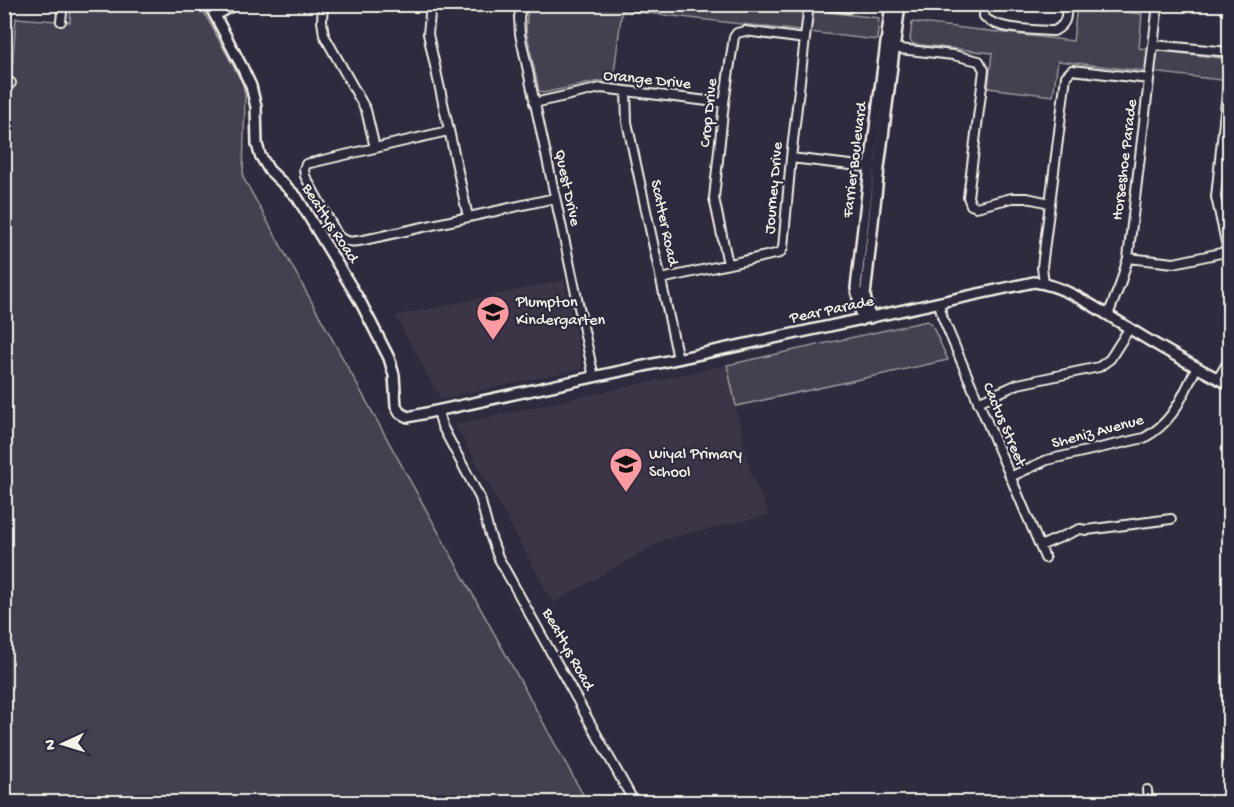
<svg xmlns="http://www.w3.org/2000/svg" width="1234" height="807" font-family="'Gochi Hand',sans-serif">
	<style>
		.built { fill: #3b3647 }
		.green { fill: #454050; stroke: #9c989c; stroke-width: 1.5 }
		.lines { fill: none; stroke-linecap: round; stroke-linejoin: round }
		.minor-casing { stroke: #f4f1e8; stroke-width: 12 }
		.tertiary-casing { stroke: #f4f1e8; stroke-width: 14 }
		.minor { stroke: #2f2a3d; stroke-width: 8 }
		.tertiary { stroke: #2f2a3d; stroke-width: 9 }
		.labels { text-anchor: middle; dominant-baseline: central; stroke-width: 4.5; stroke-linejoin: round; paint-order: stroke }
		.street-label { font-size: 16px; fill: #f4f1e8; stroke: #2f2a3d }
		.poi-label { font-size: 16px; fill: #f4f1e8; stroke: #2f2a3d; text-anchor: start }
	</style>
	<rect width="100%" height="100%" fill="#2f2a3d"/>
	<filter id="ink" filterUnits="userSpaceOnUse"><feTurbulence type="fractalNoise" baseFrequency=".0167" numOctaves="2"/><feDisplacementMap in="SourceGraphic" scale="12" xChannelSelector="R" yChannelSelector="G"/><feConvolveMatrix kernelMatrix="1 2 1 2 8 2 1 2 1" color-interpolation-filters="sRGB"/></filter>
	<g filter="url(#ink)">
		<path class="built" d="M564,280l18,85 -2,4 -139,30 -46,-83z
			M727,365l23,106 19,44 -104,24 -112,64 -98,-179z"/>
		<path class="green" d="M528,4h272v5l79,9 -2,22 -255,-30 -9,71h-13l-57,12 -4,-2 -13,-61z
			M71,5h129l43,79 2,11 -2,82 344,625h-582l-1,-626 12,-158 54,4z
			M1077,6l65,8 -3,34 90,11v22l-171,-20 -5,35 -65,-8 4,-35 -79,-9 -3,-4 2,-18 161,19z
			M927,321l4,2 17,37 -212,46 -9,-41z"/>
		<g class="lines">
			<defs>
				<path id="minor" d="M323,4l-1,17 2,14 42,75 9,38
					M431,4l-3,30 40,183
					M522,4l-3,13 1,17 74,343
					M819,4l29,4
					M985,4l-1,12c10,14 52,14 70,15 13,-7 12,-13 13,-27
					M215,16l22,-12
					M61,21l2,-17
					M1153,45l77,7
					M891,48l62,7 26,6 5,9 -16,127 3,8 5,2 36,-9h15l23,5
					M4,82l7,1
					M626,91l1,31 51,237
					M534,103l67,-15 123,15
					M448,131l-142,33 -2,5 1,7 33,60c8,7 16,6 26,4l191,-42
					M791,158l85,10
					M1228,251l-12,-54 12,-114
					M1128,258l46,5 56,-12
					M728,264l-14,-66 10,-95 10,-66 3,-4 8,-2 60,8
					M661,279l119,-26 3,-5 8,-90 18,-154
					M1044,283l-2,-16 24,-191 6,-6 77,9
					M939,302l3,14 103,242
					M1108,315l12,-30 8,-27 30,-254
					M1218,379l12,-21
					M978,402l40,-18 81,-17 11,-8 19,-30
					M438,411l4,15 38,72 9,34 9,25 136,245
					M1010,477l37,-17 97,-22c31,-17 38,-42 53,-71
					M1040,546l40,-17 7,1 84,-11
					M1147,790l1,12"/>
				<path id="tertiary" d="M209,4l33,63 9,19 5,21 1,37 3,11 9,15 28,27 64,106 28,55 5,17 2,31 4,7 8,4 626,-135c34,4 66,29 95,46 32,21 67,39 101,57
					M870,318l-5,-22 14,-128 21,-164
					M862,320l-6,-32 14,-121 21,-163"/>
			</defs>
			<use href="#minor" class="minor-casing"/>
			<use href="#tertiary" class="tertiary-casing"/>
			<use href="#minor" class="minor"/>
			<use href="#tertiary" class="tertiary"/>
		</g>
	</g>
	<defs>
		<symbol id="school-pin" viewBox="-11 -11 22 30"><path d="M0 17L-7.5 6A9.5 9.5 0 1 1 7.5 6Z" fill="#ff9aa2" stroke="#2f2a3d"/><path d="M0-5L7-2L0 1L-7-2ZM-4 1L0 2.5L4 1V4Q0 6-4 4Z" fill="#111"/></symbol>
	</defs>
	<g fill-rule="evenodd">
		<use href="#school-pin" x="474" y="293" width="38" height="52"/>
		<use href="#school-pin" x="607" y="445" width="38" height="52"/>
	</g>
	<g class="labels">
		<g class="street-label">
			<text transform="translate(647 81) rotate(6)">Orange Drive</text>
			<text transform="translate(710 113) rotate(-84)">Crop Drive</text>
			<text transform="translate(856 160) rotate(-83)">Farrier Boulevard</text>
			<text transform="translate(1126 160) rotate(-83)">Horseshoe Parade</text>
			<text transform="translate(566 188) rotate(78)">Quest Drive</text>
			<text transform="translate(775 188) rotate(-85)">Journey Drive</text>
			<text transform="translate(663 223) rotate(78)">Scatter Road</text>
			<text transform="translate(329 224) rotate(57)">Beattys Road</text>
			<text transform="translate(832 311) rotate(-12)">Pear Parade</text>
			<text transform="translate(1003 425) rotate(67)">Cactus Street</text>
			<text transform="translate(1098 433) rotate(-15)">Sheniz Avenue</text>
			<text transform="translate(567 650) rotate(61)">Beattys Road</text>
		</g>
		<g class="poi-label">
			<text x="516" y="303">Plumpton<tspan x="516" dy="18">Kindergarten</tspan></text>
			<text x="649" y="455">Wiyal Primary<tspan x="649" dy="18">School</tspan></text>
		</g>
	</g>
	<rect width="1234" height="807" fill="none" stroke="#2f2a3d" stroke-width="24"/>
	<rect x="12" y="12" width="1210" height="783" fill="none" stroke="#f4f1e8" stroke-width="2" filter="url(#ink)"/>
	<g transform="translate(63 744) rotate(266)" stroke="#2f2a3d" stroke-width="4.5" paint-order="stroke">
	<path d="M0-4.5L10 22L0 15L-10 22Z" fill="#f4f1e8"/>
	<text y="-9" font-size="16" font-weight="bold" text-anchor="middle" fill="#f4f1e8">N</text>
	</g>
</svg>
